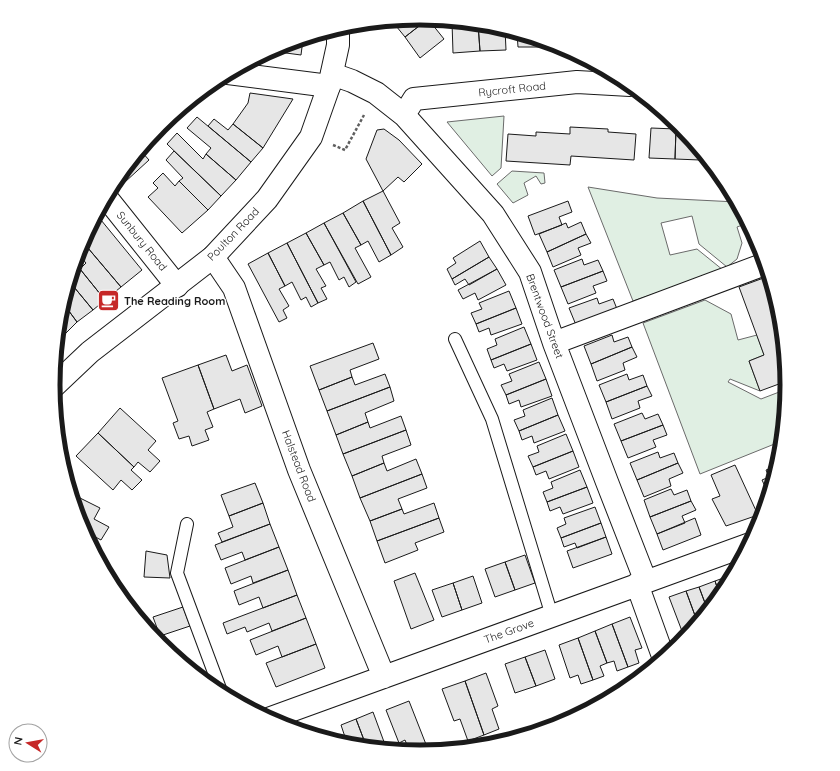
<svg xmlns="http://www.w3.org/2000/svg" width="840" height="771" font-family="Quicksand,sans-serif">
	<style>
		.green { fill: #e0efe3; stroke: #6a6a6a }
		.building { fill: #e6e6e6; stroke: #1a1a1a }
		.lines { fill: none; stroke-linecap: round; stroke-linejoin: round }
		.service-casing { stroke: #1a1a1a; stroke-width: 14 }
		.minor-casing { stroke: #1a1a1a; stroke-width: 24 }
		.secondary-casing { stroke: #1a1a1a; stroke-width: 24 }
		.path { stroke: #5f5f5f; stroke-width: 2.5; stroke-dasharray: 3 2; stroke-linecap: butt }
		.service { stroke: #fff; stroke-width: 12 }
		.minor { stroke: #fff; stroke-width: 22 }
		.secondary { stroke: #fff; stroke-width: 22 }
		.labels { text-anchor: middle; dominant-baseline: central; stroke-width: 3; stroke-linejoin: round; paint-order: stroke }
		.street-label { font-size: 11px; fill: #1a1a1a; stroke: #fff }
		.poi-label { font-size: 11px; font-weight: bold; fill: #1a1a1a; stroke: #fff; text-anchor: start }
		.rim { fill: none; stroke: #1a1a1a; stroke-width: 5 }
	</style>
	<rect width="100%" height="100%" fill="#fff"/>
	<path class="green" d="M504,116l-3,52 -9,8 -45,-54z
		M512,171l32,2 1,10 -4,1 -5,-8 -12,7 4,12 -15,8 -16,-19z
		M588,187l69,11 80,4 11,21 -11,4 5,16 -5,16 -10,8 -28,-23 -7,-28 -31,7 9,32 27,-6 26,21 -90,31z
		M705,300l26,14 7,26 19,-5 7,20 -15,6 11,30 -30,-12 -2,3 33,17 26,-10 -5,52 -82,33 -57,-151z"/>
	<path class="building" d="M420,18l8,1 -23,18 -13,-16z
		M428,19l16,20 -24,19 -15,-21z
		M455,21l23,3 2,27 -27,2 -1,-31z
		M478,24l14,1 13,4 1,21 -26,1z
		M517,33l28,8v6h-27z
		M303,39l-2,16 -30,-4 9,-5z
		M545,41l16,5 -16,1z
		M250,93l43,6 -30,49 -30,-24 15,-21z
		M197,117l54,45 -15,18 -30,-26 5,-6 -24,-20z
		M214,119l14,11 5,-6 30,24 -12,14 -43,-36z
		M570,127l38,2v3l28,2 -2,26 -63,-4 -1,9 -64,-4 2,-27 28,2v-4l34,2z
		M651,128l25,1 -1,30 -26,-1z
		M384,129l15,11 23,24 -18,18 -6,-5 -15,14 -17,-32 11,-29z
		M676,129h7l18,22 -1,9 -25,-1z
		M177,133l26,26 3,-5 30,26 -15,16 -54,-52z
		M151,136l2,2 -12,13 8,9 -24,22 -6,-6z
		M174,151l47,45 -13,14 -29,-29 4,-3 -17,-18z
		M163,173l12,13 4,-5 29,29 -26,23 -34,-36 10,-9 -5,-5z
		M383,191l17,32 -8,5 11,19 -12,8 -28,-54z
		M363,201l28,54 -12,7 -11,-21 -7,4 -18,-32z
		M568,201l4,11 -13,5 3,8 -27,10 -7,-19z
		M343,213l18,32 -6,3 16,29 -13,7 -34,-61z
		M101,220l41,50 -21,17 -39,-46 5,-9z
		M581,222l5,12 -39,18 -8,-18 27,-11 2,5z
		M324,223l32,59 -7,5 -5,-10 -5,3 -9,-18 -6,3 -18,-32z
		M306,233l18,32 -8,4 10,17 -5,2 6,11 -9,4 -31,-60z
		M586,234l5,9 -13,5 3,7 -28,12 -6,-15z
		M82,241l39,46 -16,13 -25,-31 6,-6 -8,-9z
		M480,241l9,16 -37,22 -5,-10 9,-6 -3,-5z
		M287,243l31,60 -7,4 -5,-10 -5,3 -9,-18 -7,4 -17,-33z
		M268,253l17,33 -6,3 10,17 -6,4 4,8 -8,4 -31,-58z
		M489,257l8,12 -28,16 -4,-6 -10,6 -3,-6z
		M582,259l2,6 14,-5 5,11 -42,16 -7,-17z
		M74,266l3,5 3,-2 25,31 -12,10 -24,-29z
		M497,269l9,16 -28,15 -3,-7 -12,6 -5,-9z
		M603,271l4,10 -14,5 3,7 -28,11 -7,-17z
		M769,276l11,38 7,67 -27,10 -11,-30 15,-6 -25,-68z
		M69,281l24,29 -16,12 -14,-19z
		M509,291l7,17 -40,16 -5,-11 11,-4 -3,-6z
		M597,298l2,6 14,-5 4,10 -41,16 -7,-17z
		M63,303l14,19 -12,12 -7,-8 2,-12z
		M516,308l6,16 -31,11 -2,-7 -10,4 -3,-8z
		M58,326l7,8 -8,7z
		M524,327l7,17 -40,16 -4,-11 10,-4 -2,-6z
		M612,335l2,7 14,-5 4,10 -41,17 -7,-18z
		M373,343l6,16 -29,11 2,7 -33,13 -9,-24z
		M531,344l6,16 -30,11 -3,-7 -10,4 -3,-8z
		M632,347l5,10 -14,6 2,7 -28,11 -6,-17z
		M226,355l6,16 15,-6 15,41 -17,7 -5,-14 -26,10 -16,-44z
		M539,362l7,17 -40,16 -5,-10 11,-4 -3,-7z
		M198,365l16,44 -7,3 6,15 -8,3 4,10 -17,6 -3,-10 -10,3 -6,-16 5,-2 -16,-43z
		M385,374l5,13 -63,24 -8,-21 33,-13 3,8z
		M627,374l2,6 14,-5 4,11 -41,16 -7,-17z
		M546,379l6,17 -31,11 -2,-7 -10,4 -3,-9z
		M647,386l5,10 -14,5 2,7 -28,11 -6,-17z
		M390,387l4,14 -29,12 3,9 -32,13 -9,-24z
		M552,398l6,17 -39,16 -5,-11 11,-4 -2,-6z
		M120,408l36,33 -8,9 12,11 -10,11 -12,-10 -4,5 -36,-34z
		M642,413l3,6 13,-5 5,11 -42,16 -7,-17z
		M558,415l7,16 -31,12 -2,-7 -10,4 -3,-9z
		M401,416l5,14 -63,24 -7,-19 32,-13 2,6z
		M663,425l4,10 -14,5 3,7 -28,11 -7,-17z
		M406,430l5,15 -29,11 2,7 -32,13 -9,-22z
		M98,433l36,34 -3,3 11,10 -10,10 -11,-10 -8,10 -37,-34z
		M566,434l7,17 -40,16 -5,-11 11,-4 -2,-6z
		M573,451l6,16 -30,12 -3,-8 -10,4 -3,-8z
		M658,452l2,6 14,-5 4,10 -41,17 -7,-17z
		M416,459l6,15 -62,24 -8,-22 32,-13 3,8z
		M678,463l5,10 -14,6 2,7 -27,11 -7,-17z
		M735,465l23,50 -32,11 -14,-27 8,-3 -9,-21z
		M774,467l2,4 -7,24 -7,-15 7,-3 -3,-7z
		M580,470l7,17 -40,15 -4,-10 10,-4 -2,-6z
		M422,474l5,14 -29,11 4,10 -32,12 -10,-23z
		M255,483l8,20 -34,13 -8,-21z
		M587,487l6,16 -30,11 -3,-7 -10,4 -3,-9z
		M671,489l3,6 13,-5 4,11 -41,16 -6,-17z
		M70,493l30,15 -6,11 15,8 -8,13 -13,-7 -2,4 -6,-11z
		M691,501l5,9 -14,6 3,7 -28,11 -7,-17z
		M263,503l7,21 -48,18 -4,-9 15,-6 -4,-11z
		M434,503l5,15 -62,23 -7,-20 32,-12 2,5z
		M595,507l6,16 -40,15 -4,-10 9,-4 -2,-6z
		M439,518l5,14 -29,11 3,7 -33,13 -8,-22z
		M695,518l6,17 -38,15 -6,-16z
		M601,523l5,14 -29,11 -2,-5 -11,4 -3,-9z
		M270,524l9,23 -34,13 -3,-8 -21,8 -6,-15z
		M606,537l6,17 -39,14 -6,-17z
		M279,547l9,23 -35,13 -2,-7 -20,8 -6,-16z
		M146,551l21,4 3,23 -26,-1z
		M525,555l10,28 -20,7 -10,-28z
		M505,562l10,28 -20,7 -10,-28z
		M288,570l9,25 -34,13 -4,-11 -20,8 -5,-14z
		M415,573l19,47 -23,9 -17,-48z
		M473,576l9,27 -20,7 -9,-27z
		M729,576l1,4 -10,16 -5,-15z
		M715,581l5,15 -12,15 -9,-24z
		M453,583l9,27 -20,7 -10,-27z
		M699,587l9,24 -7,8 -4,2 -11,-30z
		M686,591l11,30 -7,3 2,7 -7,8 -16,-42z
		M297,595l9,23 -34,13 -3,-8 -22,9 -2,-5 -18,7 -4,-11z
		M183,607l7,19 -30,10 -7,-19z
		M630,617l12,31 -7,2 4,13 -11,4 -16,-43z
		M306,618l10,26 -34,13 -4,-11 -22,9 -6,-15z
		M612,624l16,43 -11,4 -3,-10 -7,2 -12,-32z
		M595,631l12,32 -7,3 4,10 -11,4 -15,-42z
		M578,638l15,42 -12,4 -3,-9 -8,3 -11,-33z
		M316,644l9,24 -49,19 -10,-24z
		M545,650l10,29 -19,7 -11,-29z
		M525,657l11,29 -21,7 -10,-29z
		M205,672l5,14 -14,-11z
		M486,673l12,33 -6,3 7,20 -15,6 -19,-54z
		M465,681l19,54 -16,6 -8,-22 -6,2 -12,-32z
		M409,701l20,51h-19l-5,-12 -6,3 -13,-33z
		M373,712l14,38 -20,-2 -11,-29z
		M356,719l11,29 -19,-2 -7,-21z"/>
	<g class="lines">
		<defs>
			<path id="service" d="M455,339l37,80 60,197
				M187,524l-10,49 45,121"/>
			<path id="minor" d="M228,73l101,13
				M332,74l20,7 24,12 28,22 89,99 37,58 24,71 53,139 39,100
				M404,115l10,-16 163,-17 53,3
				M106,197l71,89
				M213,257l21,31 65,182 85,207
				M554,343l211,-79
				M637,584l27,75
				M268,719l482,-175"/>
			<path id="secondary" d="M53,387l37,-35 123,-95 54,-58 44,-62 18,-51 9,-41v-17"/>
		</defs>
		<use href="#service" class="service-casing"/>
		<use href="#minor" class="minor-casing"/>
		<use href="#secondary" class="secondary-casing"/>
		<path class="path" d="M333,145l12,5 19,-35"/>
		<use href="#service" class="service"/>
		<use href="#minor" class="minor"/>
		<use href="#secondary" class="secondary"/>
	</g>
	<defs>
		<symbol id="cafe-square" viewBox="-11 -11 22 22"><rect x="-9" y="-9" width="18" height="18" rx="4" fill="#c62828" stroke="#fff"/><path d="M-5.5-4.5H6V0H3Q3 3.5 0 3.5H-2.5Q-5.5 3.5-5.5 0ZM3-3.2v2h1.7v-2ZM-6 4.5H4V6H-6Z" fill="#fff"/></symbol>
	</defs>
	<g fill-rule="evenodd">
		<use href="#cafe-square" x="96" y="288" width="25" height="25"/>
	</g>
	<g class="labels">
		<g class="street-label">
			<text transform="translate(512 89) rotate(-6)">Rycroft Road</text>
			<text transform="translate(233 234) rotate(-46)">Poulton Road</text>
			<text transform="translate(142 241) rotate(51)">Sunbury Road</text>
			<text transform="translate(545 316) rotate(70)">Brentwood Street</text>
			<text transform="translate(299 466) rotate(69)">Halstead Road</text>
			<text transform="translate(509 631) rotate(-20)">The Grove</text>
		</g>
		<g class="poi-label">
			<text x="124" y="301">The Reading Room</text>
		</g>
	</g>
	<path d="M0 0H840V771H0ZM60 385a360 360 0 1 1 720 0a360 360 0 1 1-720 0Z" fill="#fff" fill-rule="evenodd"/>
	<path class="rim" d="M60 385a360 360 0 1 1 720 0a360 360 0 1 1-720 0Z"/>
	<g transform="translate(28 743) rotate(281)"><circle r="19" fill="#ffffff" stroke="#a3a3a3"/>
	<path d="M0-3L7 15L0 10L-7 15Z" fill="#c62828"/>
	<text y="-6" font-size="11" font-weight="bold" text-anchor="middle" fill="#1a1a1a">N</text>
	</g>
</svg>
